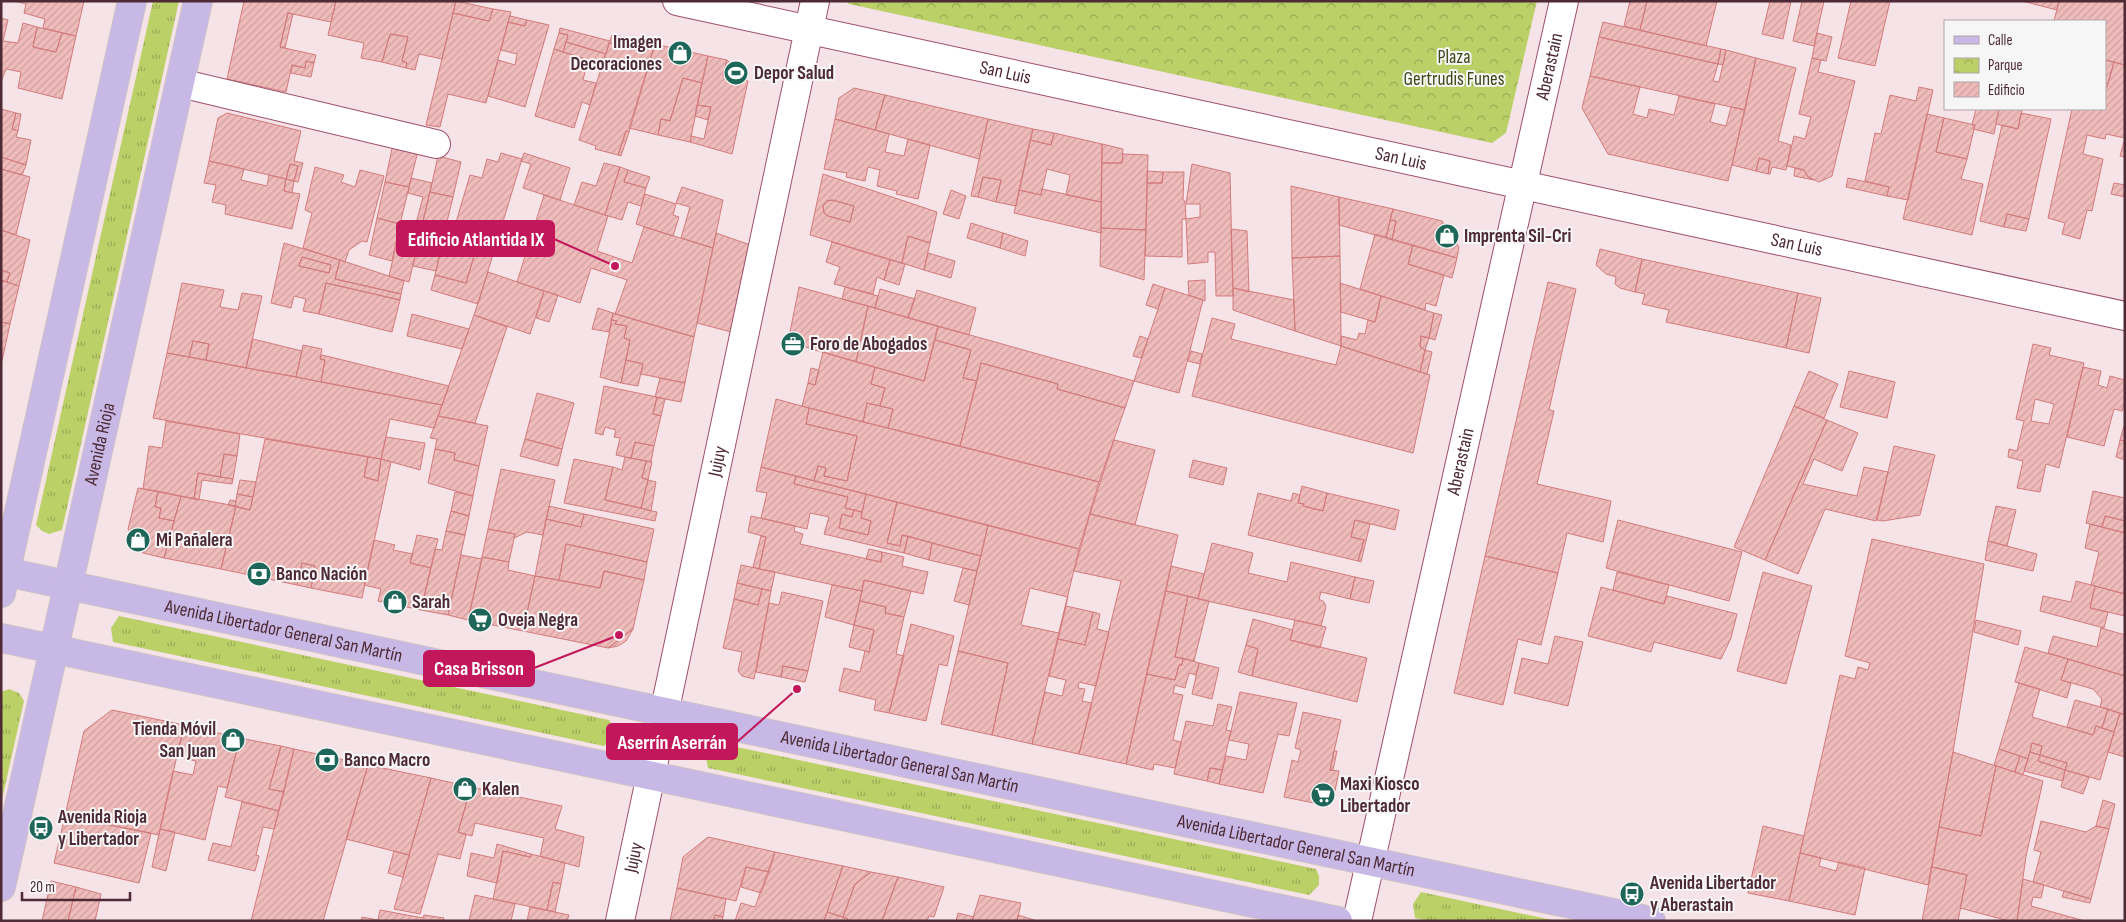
<svg xmlns="http://www.w3.org/2000/svg" width="2126" height="922" font-family="'Sofia Sans Condensed',sans-serif">
	<style>
		.grass { fill: url(#grass-tufts) }
		.park { fill: url(#park-crowns) }
		.building { fill: url(#building-hatch); stroke: #d27b7c; fill-rule: evenodd }
		.lines { fill: none; stroke-linecap: round; stroke-linejoin: round }
		.minor-casing { stroke: #9d4f6a; stroke-width: 30 }
		.major-casing { stroke: #cdc3c6; stroke-width: 30 }
		.minor { stroke: #fff; stroke-width: 28 }
		.major { stroke: #c8b8e5; stroke-width: 28 }
		.labels { text-anchor: middle; dominant-baseline: central; stroke-width: 4; stroke-linejoin: round; paint-order: stroke }
		.poi-label { font-size: 19px; font-weight: bold; fill: #4d2a35; stroke: #f6f6f6; text-anchor: start }
		.park-label { font-size: 19px; fill: #3d4715; stroke: #f6f6f6 }
		.street-label { font-size: 19px; fill: #4d2a35; stroke: #f6f6f6 }
		.leader { fill: none; stroke: #c2185b; stroke-width: 2 }
		.callout-dot { fill: #c2185b; stroke: #f6f6f6; stroke-width: 2 }
		.callout { fill: #c2185b; stroke: #c2185b; stroke-width: 2 }
		.callout-label { font-size: 20px; text-anchor: middle; font-weight: bold; fill: #fff }
	</style>
	<defs>
		<pattern id="grass-tufts" width="24" height="20" patternUnits="userSpaceOnUse" patternTransform="scale(1.25)"><rect width="24" height="20" fill="#bbd168"/><path d="M3 7l-1-3M5 7V3M7 7l1-3M15 17l-1-3M17 17v-4M19 17l1-3" fill="none" stroke="#9aaa56"/></pattern>
		<pattern id="park-crowns" width="20" height="18" patternUnits="userSpaceOnUse" patternTransform="scale(1.25)"><rect width="20" height="18" fill="#bbd168"/><path d="M2 6a3 3 0 1 1 6 0M12 15a3 3 0 1 1 6 0" fill="none" stroke="#9aaa56"/></pattern>
		<pattern id="building-hatch" width="6" height="6" patternUnits="userSpaceOnUse" patternTransform="scale(1.25)"><rect width="6" height="6" fill="#f0bbbb"/><path d="M-1 1l2-2M0 6l6-6M5 7l2-2" fill="none" stroke="#cfa1a1"/></pattern>
	</defs>
	<rect width="100%" height="100%" fill="#f6e3e8"/>
	<path class="grass" d="M153,1h26l-117,529 -13,4 -7,-3 -6,-6z
		M119,616l490,104c9,10 3,20 -5,26l-491,-104 -2,-14z
		M9,689l10,4 5,8 -23,103v-112z
		M713,742l603,127 3,7v9l-10,10 -601,-127 -3,-15z
		M1421,892l136,29h-128l-14,-3 -2,-14z"/>
	<path class="park" d="M846,1h691l-31,132 -14,10 -643,-139z"/>
	<path class="building" d="M15,1h69l-8,35 -33,-8 2,-9 -21,-6 2,-9z
		M244,1h92l-5,21 -43,-9 -8,34 36,8 -2,8 -8,-2 -1,7 -13,-3 -6,27 -59,-13z
		M336,1h120l-14,58 -23,-5 -4,16 -9,-2 1,-5 -5,-2 6,-24 -18,-3 -8,28 -21,-4 3,-15 -36,-8z
		M456,1l37,8 -4,12 -36,-8z
		M1630,1h17l-7,29 -16,-4z
		M1647,1h70l-11,45 -66,-16z
		M1770,1h21l-8,38 -21,-5z
		M1802,1h22l-10,45 -21,-5z
		M1851,1h39l-15,65 -37,-8z
		M2022,1h37l-2,9z
		M2059,1h66v64l-20,-5v-39h-51z
		M493,9l18,3 -25,91 -38,-9 -8,33 -14,-2 27,-112 36,8z
		M288,13l5,1 -8,34 -5,-1z
		M510,16l17,4 -2,6 -17,-4z
		M1,18l7,2 -5,21 15,2 5,-20 14,4 -4,20 23,5 6,-19 14,3 -14,63 -44,-11 3,-16 -15,-3 -5,13z
		M527,20l22,5 -24,82 -37,-11 10,-36 17,5 2,-11 -16,-4 7,-28 17,4z
		M1603,22l118,27 -3,15 -119,-27z
		M37,27l25,6 -6,19 -23,-5z
		M560,28l50,13 -4,13 -40,-12 2,-7 -9,-2z
		M559,33l9,2 -5,17 -9,-3z
		M1817,33l15,4 -6,24 -14,-3z
		M390,34l18,3 -6,24 5,2 -1,5 -24,-6z
		M612,35l12,2 -3,9 -12,-3z
		M624,37l31,7 -26,88 -3,-1 -8,24 -23,-6 1,-3 -17,-6 30,-97 12,3z
		M1599,37l119,27 -5,17 6,1 7,-32 30,8 -11,52 -155,-34z
		M566,42l40,12 -3,10 -40,-12z
		M655,44l53,12 -6,27 -19,-5 -13,43 -9,-2 -3,16 -29,-7z
		M554,49l34,11 -5,20 13,3 -6,22 -8,-3 -8,26 -39,-12z
		M1721,49l5,1 -3,15 -5,-1z
		M708,56l19,4 -4,16 25,5 -16,73 -42,-12 1,-6 13,3 7,-32 -14,-2z
		M1756,58l40,10 -18,73 13,4 -5,25 -14,-3 -2,7h-2l2,-13 -11,-3 -3,13 -24,-6z
		M1812,58l9,2 -3,12 37,9 -23,95 -13,6 -11,-5 -4,-7 -17,-4 7,-30 11,3 6,-22 -12,-3z
		M727,60l14,14 -2,5 -16,-3z
		M2105,60l9,2 -7,25h-2z
		M306,61l8,2 -3,14 -20,-4 1,-8 13,3z
		M2114,62l11,3v73l-19,-4 -1,5 -18,-4 -4,19 20,5 -11,52 -5,-1 -7,29 -18,-5 3,-11 -17,-5 24,-109h33v-22h2z
		M1590,76l50,11 -7,27 14,4 2,-9 25,6 5,-19 36,8 -5,18 16,4 5,-19 14,3 -17,71 -120,-27 -26,-46z
		M683,78l19,5 -12,59 -32,-7 3,-16 9,2z
		M1919,87l14,3 -25,110 -21,-4 2,-9 -24,-6 10,-48 6,1 9,-39 26,6z
		M854,88l31,7 -10,35 -40,-11 4,-21z
		M885,95l103,24 -9,40 -104,-29z
		M697,105l14,2 -3,13 -13,-4z
		M1,109l15,4 -4,16 6,2 -2,6 15,3 -5,25 -25,-8z
		M1976,109h23l-5,25 -21,-5 2,-4h-3z
		M1999,109h23l-4,20 -22,-5z
		M16,113l5,1 -3,17 -6,-2z
		M227,113l74,18 -7,30 9,2 -5,19 -4,-1 4,-15 -8,-2 -4,15 -77,-18 9,-43z
		M2021,113l30,6 -22,100 -22,-5 -3,13 -24,-6 22,-96 16,4z
		M1927,114l17,4 -8,34 31,7 -6,20 22,5 -11,51 -69,-16z
		M1944,118l31,7 -8,34 -31,-7z
		M835,119l54,15 -4,18 19,4 4,-17 22,6 -12,54 -22,-5 1,-3 -20,-5 3,-16 -12,-3 -3,14 -19,-4 1,-4 -23,-4z
		M988,119l45,10 -17,77 -20,-4 5,-22 -18,-3 -5,20 -7,-1z
		M1033,129l21,4 -3,12 -21,-5z
		M626,131l3,1 -8,24 -3,-1z
		M1054,133l48,11 -1,58 -35,-7 4,-20 -23,-6 -6,26 -22,-5 11,-50 21,5z
		M2125,138v19l-5,-1z
		M393,144l25,7 -9,36 -24,-5z
		M1102,144l21,5 -1,14h-20z
		M501,153l21,6 -44,145 -47,-14 4,-15 31,8 11,-37 -26,-7 19,-64 12,3 5,-19 11,3z
		M524,153l46,15 -10,32 -37,-12 8,-24 -10,-3z
		M1123,154l25,1 -2,75 -45,-2 1,-65h20z
		M438,156l23,6 -8,35 -23,-5z
		M1,157l25,8 -4,10 -21,-6z
		M1759,158l11,3 -2,13 -12,-3z
		M209,161l35,8 -3,11 26,6 2,-11 17,4 -2,12 16,3 -8,35 -67,-15 1,-9 -14,-3 4,-17 -12,-2z
		M604,163l16,4 -15,48 -31,-10 8,-23 14,4z
		M290,164l8,2 -4,15 -8,-2z
		M1192,164l38,9 3,123h-17l-1,-44h-7v10l-20,2 -2,-45 14,-2v-13h-14z
		M315,167l29,8 -3,7 14,5 5,-17 24,6 -17,66 -5,-1 -13,9 -4,12 -42,-14 9,-35 -7,-3z
		M620,167l8,3 -4,12 22,6 -5,18 -13,-4 -6,18 -17,-5z
		M1795,168l9,2 4,7 6,3 -20,-4z
		M1,169l29,8 -14,58 -15,-5z
		M628,170l22,7 -4,11 -22,-6z
		M1147,171l16,1 -1,11h-15z
		M1163,172h21l-1,28 2,1 1,18h-4v38l-37,-1 2,-73h15z
		M823,174l114,38 -7,31 -22,-7 -6,27 -92,-28zM832,200l22,6 -4,16 -22,-6 -4,-3 -1,-7 4,-5z
		M983,177l18,3 -5,22 -18,-5z
		M411,178l21,5 -14,59 -5,-2 1,-6 -15,-3 1,-7 15,3 8,-30 -15,-4z
		M1848,178l41,9 -2,9 -41,-9z
		M286,179l8,2 -2,12 -8,-2z
		M385,182l24,5 -9,37 -23,-6z
		M2114,183l11,2v12l-14,-3z
		M1291,186l48,11 1,59 -48,2z
		M682,187l41,13 -10,48 -32,-10 9,-31 -14,-4z
		M1042,189l59,13v31l-87,-20 5,-23 22,5z
		M951,190l15,6 -7,23 -16,-5z
		M430,192l23,5 -9,37 -23,-5z
		M645,194l31,10 -3,11 6,2 -6,19 -37,-12z
		M544,195l64,21 -11,35 35,12 12,-36 69,21 -19,89 -79,-23 12,-34 -36,-12 -11,35 -63,-21z
		M1339,197l54,12 -7,29 -47,-13z
		M832,200l22,6 -4,16 -22,-6 -4,-3 -1,-7 4,-5z
		M1393,209l49,12 17,26 -2,11 -65,-18 4,-19 -6,-1z
		M2007,214l22,5 -3,12 -22,-4z
		M377,218l23,6 -8,37 -23,-6z
		M1390,220l6,1 -4,19 -6,-2z
		M971,223l32,10 -3,15 -33,-10z
		M1101,228l45,2 -2,50 -44,-14z
		M421,229l23,5 -8,37 -23,-5z
		M1231,229l16,2 2,61 -16,-4z
		M1,230l29,10 -11,46 -12,-4 3,-9 -9,-3z
		M716,233l43,15 -20,86 -42,-11z
		M1003,233l25,8 -3,15 -25,-8z
		M1375,234l38,11 -5,19 36,11 -8,31 -10,-3 -1,7 -65,-21z
		M908,236l22,7 -6,27 -22,-7z
		M398,237l20,5 -9,40 -20,-6z
		M444,237l33,9 -11,37 -31,-8z
		M832,242l58,18 -6,20 -7,-3 -4,17 -39,-10 6,-17 -14,-5z
		M284,243l56,17 -5,19 66,15 -1,6 -74,-17 -7,31 -16,-3 3,-12 -12,-3 -3,12 -20,-5zM302,257l29,8 -2,8 -30,-7z
		M1413,245l44,13 -5,20 -44,-14z
		M1600,249l42,10 -7,33 -15,-4 -5,-4 1,-7 -10,-3 -10,-9z
		M928,253l27,8 -4,17 -27,-8z
		M1340,256l1,80v10l-46,-15 -3,-73z
		M302,257l29,8 -2,8 -30,-7z
		M1642,259l156,34 -12,55 -120,-26 3,-12 -27,-6 3,-10 -10,-2z
		M340,260l64,21 -3,13 -66,-15z
		M890,260l15,4 -6,21 -15,-5z
		M1,270l9,3 -3,9 -6,-2z
		M488,272l56,19 -14,43 -56,-19z
		M1,280l18,6 -9,38 -9,-2z
		M1205,280v21l-16,-6 -1,-14z
		M1548,282l28,7 -27,121 5,1 -17,73 74,17 -8,41 -36,-9 -9,40 -73,-17z
		M182,283l42,7 -4,17 18,3 4,-17 20,3 -16,72 -40,-8 3,-16 -16,-3 -4,16 -22,-4z
		M326,283l74,17 -8,32 -73,-18z
		M1340,283l41,13 -6,26 -34,-10z
		M1153,284l12,4 -7,21 -12,-4z
		M799,287l69,19 -12,56 -68,-20z
		M845,287l33,9 -3,12 -33,-9z
		M1165,288l38,12 -24,93 -45,-12z
		M1233,288l61,12 1,31 -62,-21z
		M880,289l35,10 -7,19 -33,-10z
		M917,290l59,18 -7,27 -61,-17z
		M544,291l14,4 -9,27 -13,-4z
		M1798,293l23,5 -12,55 -23,-5z
		M1381,296l53,17 -5,25 -8,-2 -1,11 5,3 -5,22 -79,-26v-10l16,4 2,-7 6,1 3,-14 7,2z
		M868,306l70,20 -14,55 -68,-19z
		M598,308l15,5 -4,19 -17,-3z
		M613,313l81,24 -9,46 -44,-9 2,-10 -17,-4 4,-20 -6,-2 3,-12 -12,-2 2,-3 -5,-1z
		M1434,313l8,2 -7,25 -6,-2z
		M412,314l57,15 -7,20 -55,-13z
		M474,315l33,12 -32,96 -37,-7z
		M1212,318l23,6 -4,15 105,26 5,-19 89,29 -17,78 -221,-57z
		M612,320l5,1 -2,3 12,2 -3,12 6,2 -9,43 -21,-6z
		M1,322l9,2 -8,37h-1z
		M938,326l196,55 -9,27 -68,-19 1,-5 -77,-21 -4,18 -14,-3 8,-28 -36,-10z
		M1140,336l8,3 -7,19 -8,-2z
		M1421,336l8,2 -4,12 -5,-3z
		M253,339l49,12 -6,26 -50,-9z
		M935,340l36,10 -8,28 14,3 -17,65 -72,-18 5,-19 -13,-3 5,-18 -14,-4 4,-17 49,14z
		M193,341l16,3 -3,16 -17,-3z
		M2033,344l18,4 -2,7 35,8 -25,105 -13,-4 -6,28 -23,-4 6,-27 -15,-4 1,-8 8,2 7,-30 -8,-2zM2035,399l19,5 -5,20 -18,-3z
		M303,345l19,4 -2,10 5,1 -4,22 -25,-5z
		M1425,350l7,2 -5,22 -7,-2z
		M1191,351l11,3 -2,10 -12,-3z
		M823,352l52,15 -4,17 14,4 -5,18 -13,-3 -4,19 -61,-16 6,-23 7,2z
		M167,353l129,24 146,28 -8,23 -44,-9 -9,40 -228,-41z
		M322,355l127,31 -7,19 -121,-23 4,-22 -5,-1z
		M626,360l17,4 -5,22 -17,-3z
		M981,363l77,21 -1,5 68,19 -26,74 -139,-36z
		M2083,367l18,4 -3,14 9,3 3,-12 15,4v20l-3,11 -8,-2 -10,37 -37,-9z
		M811,368l8,2 -4,15 -7,-2z
		M1809,371l29,13 -14,34 -30,-12z
		M1849,371l46,11 -8,36 -47,-11z
		M660,378l25,5 -4,19 -26,-5z
		M604,386l53,11 -4,17 8,2 -7,30 -19,-4 -4,16 -6,-1 -9,-2 4,-17 -6,-1 2,-7 -11,-3 -2,8 -8,-2z
		M537,393l37,10 -12,46 -37,-10z
		M657,397l8,2 -4,17 -8,-2z
		M776,399l33,9 -3,16 51,12 -10,45 -23,-5 2,-8 -8,-2 -4,15 -53,-14z
		M867,403l26,6 -5,19 -25,-6z
		M1794,406l33,14 -62,140 -31,-13z
		M809,408l290,74 -20,67 -265,-68 4,-15 8,2 -2,8 23,5 10,-45 -51,-12z
		M438,416l50,10 -9,40 -25,-6 1,-7 -20,-4 2,-10 -7,-1z
		M1827,420l31,13 -16,38 -28,-12 -11,25 54,12 7,-29 24,5 -12,49 -51,-12 -27,65 -33,-14z
		M166,421l74,13 -3,22 -13,-2 -4,23 -22,-4 -4,26 -51,-10 6,-43 13,2z
		M2124,426h1v15l-5,-1z
		M386,437l39,6 -5,27 -39,-11z
		M265,439l103,18 -4,20 14,4 3,-22 10,3 -29,136 -51,-10 4,-22 -13,-3 -5,22 -76,-16 15,-63 14,4z
		M525,439l37,10 -4,17 -38,-10z
		M1114,440l41,10 -20,75 -45,-11z
		M2120,440l5,1v19l-9,-3z
		M635,442l19,4 -3,16 -20,-4z
		M1894,446l41,9 -15,60 -37,6 -6,-1z
		M435,449l20,4 -1,7 25,6 -6,30 -45,-13z
		M224,454l13,2 -4,23 -13,-2z
		M368,457l13,2 -3,22 -14,-4z
		M625,457l21,4 -4,17 6,2 -7,28 -36,-8 8,-33 9,3z
		M574,459l39,8 -8,33 52,12 -2,9 -91,-18z
		M1193,460l34,8 -4,17 -34,-8z
		M646,461l6,1 -4,18 -6,-2z
		M761,467l35,9 -2,8 54,13 -3,11 9,2 -2,7 -10,-3 -3,14 29,7 3,-14 -10,-3 5,-24 31,8 -10,41 13,3 2,-11 6,1 -4,17 -80,-19 5,-17 -19,-4 -3,16 -46,-11 6,-25 -11,-2z
		M501,469l54,11 -12,55 -16,-3 -13,6 1,-4 -27,-5z
		M198,473l35,6 -1,5 -30,-4 -3,20 -5,-1z
		M796,476l70,18 -4,18 -17,-4 3,-11 -54,-13z
		M240,480l16,2 -3,15 -16,-3z
		M648,480l8,2 -5,29 -10,-3z
		M1302,486l25,7 -4,18 -20,-5 1,-2 -6,-1z
		M138,488l20,3 -3,16 6,1 -2,10 15,3 -10,37 -21,-5 -15,-24z
		M158,491l23,5 -7,25 -15,-3 2,-10 -6,-1z
		M2093,491l32,7v23l-20,-5 -3,11 -16,-4z
		M455,492l18,4 -4,20 -18,-5z
		M1258,493l33,8 2,-8 7,2 -2,8 6,1 -1,2 20,5 4,-18 72,17 -4,20 -40,-10 -4,17 13,3 -6,21 -110,-26z
		M237,494l16,3 -3,13 -15,-3z
		M181,496l55,10 -15,63 -57,-11z
		M230,500l6,1 -1,6 -7,-2z
		M897,502l91,23 -7,31 -79,-21 -2,11 -13,-3z
		M549,506l35,8 -3,13 -35,-8z
		M1996,506l20,4 -9,36 -19,-5z
		M854,510l8,2 -1,6 10,3 -3,14 -29,-7 3,-14 10,3z
		M451,511l18,5 -4,19 -19,-4z
		M584,514l70,15 -7,33 -81,-18 -7,36 -24,-4 11,-57 35,8z
		M1090,514l88,21 -52,229 -47,-10 42,-173 -47,-10z
		M751,516l44,10 -1,5 9,3 -3,10 81,18 1,-10 22,5 -2,9 26,6 -5,22 -59,-14 -2,11 -103,-22 7,-32 -18,-5z
		M2105,516l20,5v12l-23,-6z
		M1355,520l15,4 -9,38 -3,-1 6,-21 -13,-3z
		M1618,520l124,32 -13,49 -123,-33z
		M2090,524l35,9v61l-34,-9 8,-33 -14,-4z
		M988,525l91,24 -47,195 -40,-9 16,-72 -50,-12z
		M488,529l27,5 -6,28 -27,-5z
		M446,531l19,4 -17,80 -27,-5 14,-61 7,1z
		M417,535l21,4 -7,29 -21,-5z
		M761,536l5,1 -7,32 -6,-2z
		M908,536l24,7 -3,17 -25,-7z
		M1872,539l112,25 -31,188 -25,133 -128,-32 40,-178 15,4 3,-12 10,3 2,-7 -25,-7z
		M374,540l21,5 -2,5 20,4 -3,9 21,5 -10,42 -43,-9 3,-12 -17,-4z
		M1988,541l49,13 -4,17 -48,-11z
		M932,543l49,13 -4,15 -48,-11z
		M1212,543l41,10 -5,20 39,9 4,-20 64,15 -5,22 -29,-7 -2,7 5,3 2,5 -5,19 -123,-27z
		M566,544l81,18 -3,18 -40,-9 -4,17 -41,-8z
		M869,549l13,3 -1,10 -15,-3z
		M461,555l21,4 -14,61 -20,-5z
		M1485,556l73,17 -17,72 -23,-6 -15,66 -49,-12z
		M482,557l27,5 -1,8 27,6 -12,55 -55,-11z
		M302,563l13,3 -4,22 -14,-3z
		M741,565l34,7 -4,19 -34,-8z
		M1171,566l33,8 -6,25 -32,-8z
		M963,568l14,3 -8,34 -15,-4z
		M604,571l40,9 -11,49 -25,19 -85,-17 12,-55 65,12z
		M1617,572l52,13 -5,19 -51,-14z
		M1763,572l49,14 -26,98 -49,-13z
		M1355,577l19,4 -5,22 -19,-4z
		M864,580l47,11 -7,26 -19,-4 1,-6 -26,-6z
		M2076,581l19,5 -5,22 18,4 -4,16 -64,-17 3,-15 28,6z
		M737,583l25,6 -4,16 -24,-6z
		M832,585l30,6 -8,34 -29,-8z
		M2095,586l30,8v22l-35,-8z
		M1601,587l63,17 3,-8 70,18 -6,24 -10,21 -67,-17 -3,10 -63,-16z
		M1030,588l38,9 -9,36 -38,-8z
		M762,589l9,2 -17,88 -12,-3 -4,-5 4,-19 -19,-4 11,-49 24,6z
		M1166,591l22,5 -13,61 8,1 -1,7h-3l-4,15 -28,-6z
		M782,592l41,9 -15,70 -25,-5 -2,11 -25,-5 13,-69 10,2z
		M1188,596l21,5 -15,60 -19,-4z
		M860,601l26,6 -1,6 19,4 -8,37 8,2 -15,57 -15,-3 2,-10 -37,-9 5,-23 16,4 5,-21 4,1 5,-22 -20,-5z
		M1066,606l27,6 -8,33 -27,-6z
		M1093,612l7,2 -3,15 12,3 -13,54 -17,-4 -1,6 7,1 -3,12 10,2 -13,51 -47,-10 13,-52 17,4 4,-16 -17,-4 9,-37 27,6z
		M1253,619l40,11 -3,10 77,18 -10,44 -105,-26 6,-27 -12,-4z
		M1295,620l31,7 -6,21 -30,-8z
		M1976,620l45,11 -3,14 -44,-13z
		M911,624l43,12 -7,30 -8,-2 -13,57 -37,-8z
		M854,625l20,5 -5,22 -20,-5z
		M2101,628l24,7v41l-77,-23 5,-17 44,11z
		M633,629l-7,12 -8,5 -10,2z
		M1555,636l28,6 -15,64 -54,-13 8,-35 26,6z
		M1246,645l12,4 -6,27 -14,-4z
		M2025,647l43,12 -7,21 10,3 -4,15 -52,-16z
		M958,651l50,12 -16,72 -51,-11z
		M1183,658l16,5 -3,12 -7,-2 -4,15 -10,-3 -2,8 10,2 -10,45 8,2 -6,26 -21,-4 -1,6 -27,-6 21,-90 28,6 4,-15h3z
		M2068,659l57,17v39l-25,-8 2,-8 -9,-10 -32,-9z
		M1199,663l20,5 -7,31 -20,-5z
		M783,666l25,5 -3,11 -24,-5z
		M2019,683l21,6 -8,28 61,18 3,-9 18,6 -14,48 -35,-10 2,-7 -27,-8 2,-9 -10,-3 -4,16 -29,-10z
		M1240,692l57,11 -8,33 -11,-2 -15,59 -44,-9 7,-28 20,4 3,-16 -20,-4z
		M2075,700l33,9 -6,19 -6,-2 -3,9 -26,-8z
		M1218,704l14,3 -6,23 5,1 -9,39 -12,-2 -3,13 -33,-7 12,-53 27,5z
		M2108,709l12,4 -6,19 -12,-4z
		M112,710l72,15 -25,110 -94,-19 19,-85z
		M1303,712l38,8 -11,50 9,1 -4,20 -21,12 -30,-6 8,-37 6,2 3,-12 -6,-2z
		M2120,713l5,2v42l-17,-5z
		M184,725l56,13 -13,50 -9,-2 -13,54 -45,-11 13,-58 20,4 3,-14 -19,-4z
		M240,738l41,8 -12,43 15,3 -5,19 -54,-14z
		M2032,743l10,3 -2,9 -10,-3z
		M281,746l13,3 -10,43 -15,-3z
		M294,749l74,16 -45,156h-72z
		M1999,749l21,7 -5,16 -21,-7z
		M1334,751h3l-4,19h-3z
		M1953,752l43,14 -15,70 -42,-9z
		M2030,752l10,3 -2,6 27,9 -2,11 -39,-10z
		M2040,755l27,8 -2,7 -27,-9z
		M2020,756l8,3 -5,16 -8,-3z
		M368,765l63,13 -22,77 -63,-16z
		M1996,766l47,15 -17,75 -9,65h-8l-49,-13 7,-33 -35,-8 7,-40 42,9z
		M1210,768l12,2 -3,14 -12,-3z
		M2065,770l24,7 -6,17 -22,-7z
		M431,778l40,9 -13,45 8,3 -6,24 -22,-5 -18,60 -26,-5z
		M471,787l91,19 -7,23 29,8 -5,30 -39,-11 4,-18 -69,-15 -3,13 -14,-4z
		M2103,800l12,4 -6,25 -13,-3z
		M242,802l37,9 -5,18 -11,-2 -7,28 3,1 -4,15 -47,-11 5,-17 18,4z
		M65,816l86,17 -12,50 -85,-20z
		M2041,821l45,11 10,-6 13,3 -18,70 -58,-17 8,-30 -7,-2z
		M1763,826l41,10 -15,65 -41,-8z
		M160,829l15,3 -9,39 -14,-4z
		M708,837l67,15 -6,20 -23,-5 -10,34 -59,-13 6,-31z
		M497,844l34,10 -1,3 -27,-6 -6,32 -30,-7 4,-23 23,5z
		M394,851l15,4 -6,22 -15,-4z
		M503,851l27,6 1,-3 34,9 -4,21 -8,-2 -6,28 -54,-11z
		M775,852l68,14 -19,55h-89l6,-18 14,4z
		M1800,853l21,5 -2,8 17,5 3,-9 26,6 -10,47 -66,-14z
		M843,866l28,6 -16,12 -12,33 -16,-5z
		M746,867l23,5 -8,21 -20,-6z
		M1932,867l35,8 -9,46h-36z
		M871,872l27,5 -16,44h-35l1,-2 -5,-2 12,-33z
		M898,877l46,10 -10,30 -5,-1 -2,5h-45z
		M2023,879l21,6 -3,13 -8,-1 -2,9 54,15h-68z
		M51,881l25,6 -8,34h-26z
		M553,882l8,2 -6,28 -8,-2z
		M76,887l25,7 -6,27h-27z
		M677,888l49,11 -3,18 -8,-2 -2,6h-43z
		M2064,891l27,8 -1,4 -28,-6z
		M475,895l40,9 -4,17h-42z
		M980,895l41,8 -4,18h-45z
		M530,907l39,8 -2,6h-40z
		M380,910l43,8 1,-3 20,3 -1,3h-82l1,-4 16,3z
		M827,912l21,7 -1,2h-23z
		M958,913l16,4 -2,4h-16z
		M715,915l8,2 -1,4h-9z
		M1018,915l19,6h-20z"/>
	<g class="lines">
		<defs>
			<g id="minor">
				<path id="s1" d="M677,1l1448,315"/>
				<path d="M180,83l256,61"/>
				<path id="s2" d="M620,921l195,-920"/>
				<path id="s3" d="M1357,921l207,-920"/>
			</g>
			<g id="major">
				<path id="s4" d="M1,571l1650,350"/>
				<path d="M1,593l131,-592"/>
				<path d="M1,638l1337,283"/>
				<path id="s5" d="M1,887l197,-886"/>
			</g>
		</defs>
		<use href="#minor" class="minor-casing"/>
		<use href="#major" class="major-casing"/>
		<use href="#minor" class="minor"/>
		<use href="#major" class="major"/>
	</g>
	<defs>
		<symbol id="shop-disc" viewBox="-11 -11 22 22"><circle r="9.5" fill="#1f665a" stroke="#f6f6f6"/><path d="M-5-2.5h2.3a2.7 3.5 0 0 1 5.4 0H5L5.5 6h-11ZM-1.5-2.5h3a1.5 2.3 0 0 0-3 0Z" fill="#fff"/></symbol>
		<symbol id="stadium-disc" viewBox="-11 -11 22 22"><circle r="9.5" fill="#1f665a" stroke="#f6f6f6"/><path d="M0-5a6.5 5 0 1 0 0 10a6.5 5 0 1 0 0-10ZM-3.5-1.8h7v3.6h-7Z" fill="#fff"/></symbol>
		<symbol id="office-disc" viewBox="-11 -11 22 22"><circle r="9.5" fill="#1f665a" stroke="#f6f6f6"/><path d="M-6-3h4V-5.5h4V-3h4V5H-6ZM-1-4.5V-3h2v-1.5ZM-6 0V1H6V0Z" fill="#fff"/></symbol>
		<symbol id="bank-disc" viewBox="-11 -11 22 22"><circle r="9.5" fill="#1f665a" stroke="#f6f6f6"/><path d="M-6-4H6V4H-6ZM0-2.3a2.3 2.3 0 1 0 0 4.6a2.3 2.3 0 1 0 0-4.6Z" fill="#fff"/></symbol>
		<symbol id="supermarket-disc" viewBox="-11 -11 22 22"><circle r="9.5" fill="#1f665a" stroke="#f6f6f6"/><path d="M-6-5.5h2.5l.6 2H6L4.5 2H-2.5L-4.4-4H-6ZM-1.5 3.2a1.3 1.3 0 1 0 .1 0ZM3 3.2a1.3 1.3 0 1 0 .1 0Z" fill="#fff"/></symbol>
		<symbol id="bus-disc" viewBox="-11 -11 22 22"><circle r="9.5" fill="#1f665a" stroke="#f6f6f6"/><path d="M-5-6H5V4H4V6H2V4H-2V6H-4V4H-5ZM-3.5-4V0h7V-4ZM-3.5 1.2v1.5H-2V1.2ZM2 1.2v1.5H3.5V1.2Z" fill="#fff"/></symbol>
	</defs>
	<g fill-rule="evenodd">
		<use href="#shop-disc" x="666" y="39" width="28" height="28"/>
		<use href="#stadium-disc" x="722" y="59" width="28" height="28"/>
		<use href="#shop-disc" x="1433" y="222" width="28" height="28"/>
		<use href="#office-disc" x="779" y="330" width="28" height="28"/>
		<use href="#shop-disc" x="124" y="526" width="28" height="28"/>
		<use href="#bank-disc" x="245" y="560" width="28" height="28"/>
		<use href="#shop-disc" x="381" y="588" width="28" height="28"/>
		<use href="#supermarket-disc" x="466" y="606" width="28" height="28"/>
		<use href="#shop-disc" x="219" y="726" width="28" height="28"/>
		<use href="#bank-disc" x="313" y="746" width="28" height="28"/>
		<use href="#shop-disc" x="451" y="775" width="28" height="28"/>
		<use href="#supermarket-disc" x="1309" y="781" width="28" height="28"/>
		<use href="#bus-disc" x="27" y="814" width="28" height="28"/>
		<use href="#bus-disc" x="1618" y="880" width="28" height="28"/>
	</g>
	<g class="labels">
		<g class="poi-label">
			<text x="662" y="42" text-anchor="end">Imagen<tspan x="662" dy="22">Decoraciones</tspan></text>
			<text x="754" y="73">Depor Salud</text>
			<text x="1464" y="236">Imprenta Sil-Cri</text>
			<text x="810" y="344">Foro de Abogados</text>
			<text x="156" y="540">Mi Pañalera</text>
			<text x="276" y="574">Banco Nación</text>
			<text x="412" y="602">Sarah</text>
			<text x="498" y="620">Oveja Negra</text>
			<text x="216" y="729" text-anchor="end">Tienda Móvil<tspan x="216" dy="22">San Juan</tspan></text>
			<text x="344" y="760">Banco Macro</text>
			<text x="1340" y="784">Maxi Kiosco<tspan x="1340" dy="22">Libertador</tspan></text>
			<text x="482" y="789">Kalen</text>
			<text x="58" y="817">Avenida Rioja<tspan x="58" dy="22">y Libertador</tspan></text>
			<text x="1650" y="883">Avenida Libertador<tspan x="1650" dy="22">y Aberastain</tspan></text>
		</g>
		<g class="park-label">
			<text x="1454" y="57">Plaza<tspan x="1454" dy="22">Gertrudis Funes</tspan></text>
		</g>
		<g class="street-label">
			<text stroke="none"><textPath href="#s3" startOffset="876">Aberastain</textPath></text>
			<text stroke="none"><textPath href="#s1" startOffset="336">San Luis</textPath></text>
			<text stroke="none"><textPath href="#s1" startOffset="741">San Luis</textPath></text>
			<text stroke="none"><textPath href="#s1" startOffset="1146">San Luis</textPath></text>
			<text stroke="none"><textPath href="#s5" startOffset="454">Avenida Rioja</textPath></text>
			<text stroke="none"><textPath href="#s2" startOffset="470">Jujuy</textPath></text>
			<text stroke="none"><textPath href="#s3" startOffset="471">Aberastain</textPath></text>
			<text stroke="none"><textPath href="#s4" startOffset="289">Avenida Libertador General San Martín</textPath></text>
			<text stroke="none"><textPath href="#s4" startOffset="919">Avenida Libertador General San Martín</textPath></text>
			<text stroke="none"><textPath href="#s4" startOffset="1324">Avenida Libertador General San Martín</textPath></text>
			<text stroke="none"><textPath href="#s2" startOffset="65">Jujuy</textPath></text>
		</g>
	</g>
	<path class="leader" d="M615 266L554 239M619 635L534 668M797 689L737 742"/>
	<g class="callout-dot">
		<circle cx="615" cy="266" r="5"/>
		<circle cx="619" cy="635" r="5"/>
		<circle cx="797" cy="689" r="5"/>
	</g>
	<g class="callout">
		<rect x="397" y="221" width="157" height="35" rx="5"/>
		<rect x="424" y="651" width="110" height="35" rx="5"/>
		<rect x="607" y="724" width="130" height="35" rx="5"/>
	</g>
	<g class="callout-label">
		<text x="476" y="246">Edificio Atlantida IX</text>
		<text x="479" y="675">Casa Brisson</text>
		<text x="672" y="749">Aserrín Aserrán</text>
	</g>
	<rect width="2126" height="922" fill="none" stroke="#4d2a35" stroke-width="5"/>
	<rect x="1944" y="20" width="162" height="90" fill="#f6f6f6" stroke="#b2a4a9"/>
	<rect x="1954" y="36" width="25" height="8" fill="#c8b8e5" stroke="#b2a4a9"/>
	<text x="1988" y="45" font-size="15" fill="#4d2a35">Calle</text>
	<rect x="1954" y="58" width="25" height="15" fill="url(#park-crowns)" stroke="#b2a4a9"/>
	<text x="1988" y="70" font-size="15" fill="#4d2a35">Parque</text>
	<rect x="1954" y="82" width="25" height="15" fill="url(#building-hatch)" stroke="#b2a4a9"/>
	<text x="1988" y="95" font-size="15" fill="#4d2a35">Edificio</text>
	<path d="M22 892v8h108v-8" fill="none" stroke="#4d2a35" stroke-width="2.5"/>
	<text x="30" y="892" font-size="15" fill="#4d2a35" stroke="#f6f6f6" stroke-width="4" paint-order="stroke">20 m</text>
</svg>
